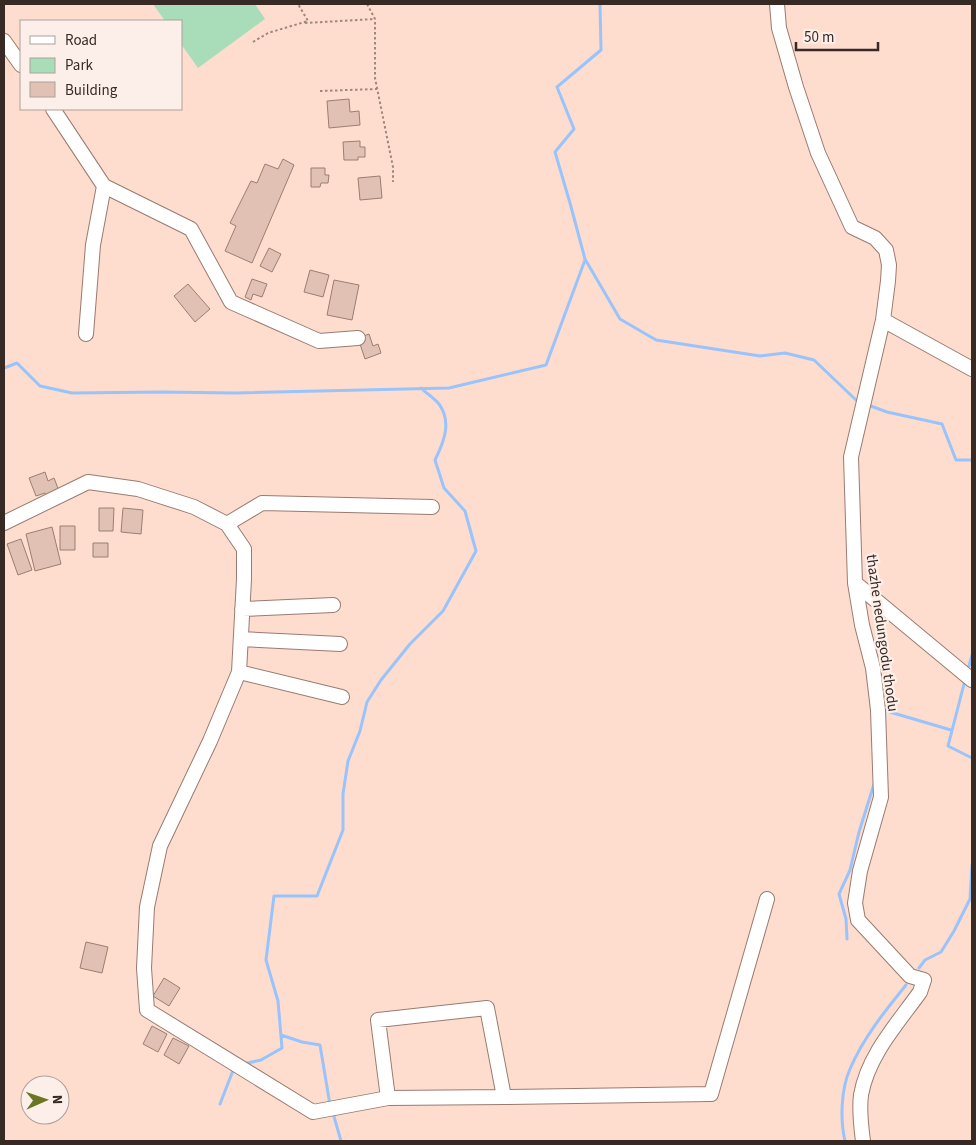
<svg xmlns="http://www.w3.org/2000/svg" width="976" height="1145" font-family="'Source Sans 3',sans-serif">
	<style>
		.green { fill: #a9ddb9 }
		.lines { fill: none; stroke-linecap: round; stroke-linejoin: round }
		.stream { stroke: #98c4fb; stroke-width: 3 }
		.building { fill: #e1c1b3; stroke: #9b7e72 }
		.minor-casing { stroke: #997b6f; stroke-width: 16 }
		.path { stroke: #9e877d; stroke-width: 2; stroke-dasharray: 2.5 2.5; stroke-linecap: butt }
		.minor { stroke: #fff; stroke-width: 14 }
		.labels { text-anchor: middle; dominant-baseline: central; stroke-width: 4.5; stroke-linejoin: round; paint-order: stroke }
		.street-label { font-size: 15px; fill: #372a25; stroke: #fcefe9 }
	</style>
	<rect width="100%" height="100%" fill="#feddcf"/>
	<path class="green" d="M153,4h102l10,15 -67,49 -17,-24v-23h-16z"/>
	<g class="lines">
		<path class="stream" d="M600,4l1,46 -44,37 17,42 -19,23 15,51 15,56 35,60 36,21 104,16 25,-3 29,7 42,40 4,1
			M4,368l13,-5 23,23 32,7 90,-1 73,1 214,-5 97,-23 39,-105
			M868,405l19,7 55,12 14,36h16
			M969,666l3,-11
			M964,684l-16,62 24,12
			M883,710l68,20
			M847,939l-1,-20 -7,-25 11,-24 9,-38 15,-48
			M919,968l6,-8 16,-8 13,-21 16,-32 2,-34
			M281,1035l21,7 18,3 10,60
			M243,1064l18,-4 21,-12 -4,-47 -12,-41 8,-64h43l26,-66v-36l5,-33 12,-30 7,-29 14,-22 29,-36 33,-33 33,-60 -11,-40 -21,-23 -9,-28c9,-18 17,-38 4,-56 -5,-6 -13,-11 -18,-16
			M220,1104l14,-36
			M333,1113l8,28
			M845,1141c-5,-21 -4,-52 5,-72 13,-31 35,-58 56,-84"/>
	</g>
	<path class="building" d="M349,99l1,13 9,-1 1,14 -31,3 -2,-27z
		M360,141v6h5v10h-7v3h-14l-1,-18z
		M283,159l11,6 -42,98 -27,-12 11,-25 -6,-3 21,-42 6,2 8,-19 13,5z
		M311,168h14v7h4l-1,8h-7l-1,4h-9z
		M380,176l2,22 -22,2 -2,-22z
		M269,248l12,6 -9,18 -12,-6z
		M310,270l19,5 -6,22 -19,-5z
		M252,279l15,5 -5,13 -9,-3 -2,6 -6,-3z
		M334,280l25,5 -7,35 -25,-5z
		M188,284l22,25 -15,13 -21,-26z
		M369,334l4,12 5,-2 3,9 -16,6 -7,-21z
		M45,472l3,9 6,-3 5,13 -13,5 -1,-3 -9,3 -7,-18z
		M99,508h15l-1,23h-14z
		M123,508l20,2 -2,24 -20,-2z
		M60,526h15v24h-15z
		M52,527l9,37 -26,7 -9,-37z
		M21,539l11,31 -14,5 -11,-31z
		M93,543h15v14h-15z
		M86,942l22,5 -6,26 -22,-5z
		M164,978l16,10 -11,18 -16,-10z
		M152,1026l15,8 -9,18 -15,-8z
		M173,1038l16,8 -10,18 -15,-9z"/>
	<g class="lines">
		<defs>
			<path id="minor" d="M777,4l2,24 17,59 22,66 34,74 23,11 11,12 3,15 -1,16 -5,39 -32,137 4,126 7,42 11,43 5,42 3,87 -21,74 -5,32 3,17 52,56 14,4 -4,12c-22,31 -52,63 -59,103 -2,15 0,31 2,46
				M4,41l17,24
				M53,109l51,77 -11,59 -7,89
				M104,186l87,43 40,73 88,39 39,-3
				M883,320l89,49
				M4,523l84,-41 50,7 56,18 33,17 17,25v30l-5,93 -29,69 -50,105 -13,61 -3,61 3,42 166,102 75,-14 -10,-78 109,-12 17,89 207,-3 56,-195
				M227,524l35,-21 170,4
				M855,583l117,97
				M242,609l91,-4
				M241,639l99,5
				M239,672l103,25
				M388,1098l116,-1"/>
		</defs>
		<use href="#minor" class="minor-casing"/>
		<path class="path" d="M367,4l8,15v59l18,89v15
			M305,23l70,-4
			M253,42l15,-9 40,-12 -10,-17
			M320,91l57,-2"/>
		<use href="#minor" class="minor"/>
	</g>
	<g class="labels">
		<g class="street-label">
			<text transform="translate(882 633) rotate(82)">thazhe nedungodu thodu</text>
		</g>
	</g>
	<rect width="976" height="1145" fill="none" stroke="#372a25" stroke-width="10"/>
	<rect x="20" y="20" width="162" height="90" fill="#fcefe9" stroke="#ada09b"/>
	<rect x="30" y="36" width="25" height="8" fill="#ffffff" stroke="#ada09b"/>
	<text x="65" y="45" font-size="15" fill="#372a25">Road</text>
	<rect x="30" y="58" width="25" height="15" fill="#a9ddb9" stroke="#ada09b"/>
	<text x="65" y="70" font-size="15" fill="#372a25">Park</text>
	<rect x="30" y="82" width="25" height="15" fill="#e1c1b3" stroke="#ada09b"/>
	<text x="65" y="95" font-size="15" fill="#372a25">Building</text>
	<g transform="translate(45 1100) rotate(88)"><circle r="24" fill="#fcefe9" stroke="#ada09b"/>
	<path d="M0-4L9 19L0 12L-9 19Z" fill="#6a7621"/>
	<text y="-8" font-size="14" font-weight="bold" text-anchor="middle" fill="#372a25">N</text>
	</g>
	<path d="M796 42v8h82v-8" fill="none" stroke="#372a25" stroke-width="2.5"/>
	<text x="804" y="42" font-size="15" fill="#372a25" stroke="#fcefe9" stroke-width="4" paint-order="stroke">50 m</text>
</svg>
